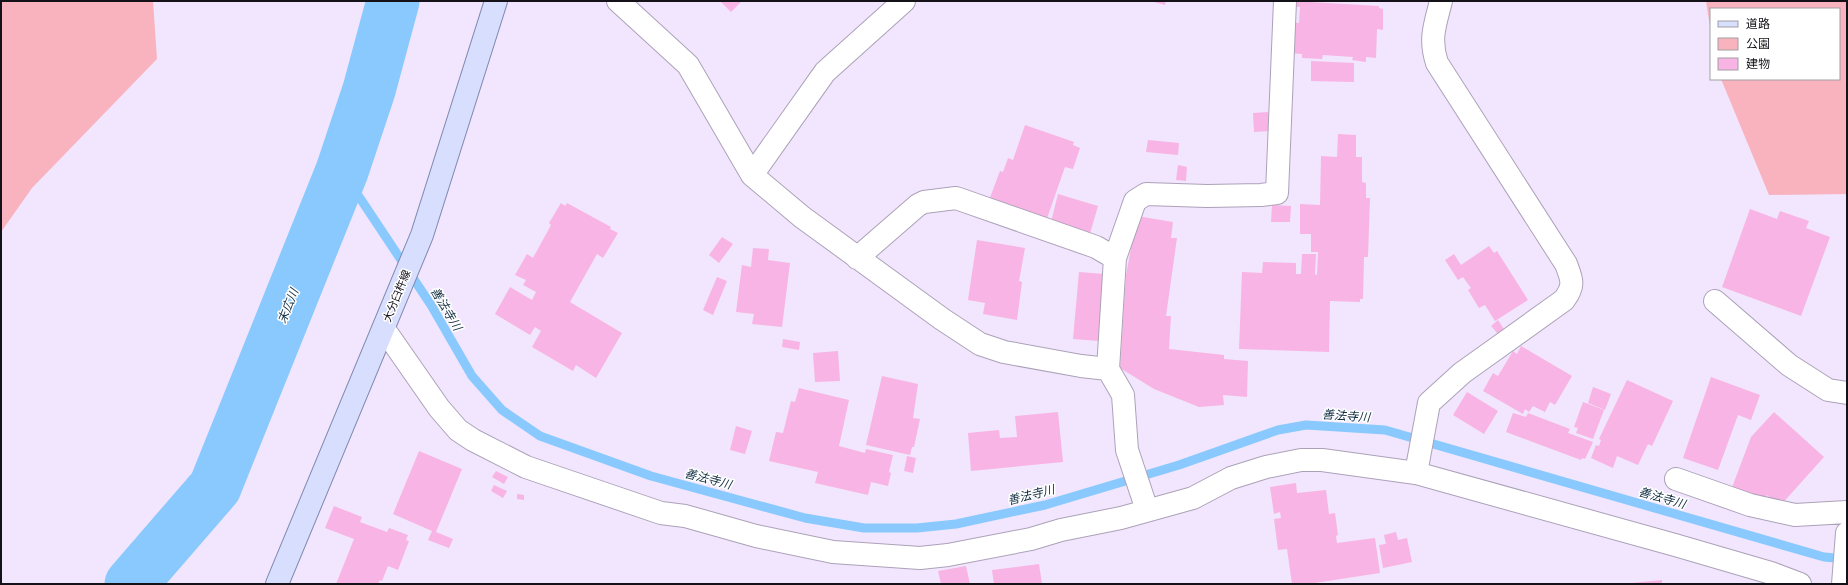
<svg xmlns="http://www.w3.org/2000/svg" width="1848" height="585" font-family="'Roboto Serif','Noto Sans JP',serif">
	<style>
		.green { fill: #f8b3be }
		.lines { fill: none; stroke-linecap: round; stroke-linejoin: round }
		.stream { stroke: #89c9fd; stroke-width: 9 }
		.river { stroke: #89c9fd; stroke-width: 53 }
		.building { fill: #f8b4e4 }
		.minor-casing { stroke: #aca2b8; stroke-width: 24 }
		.major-casing { stroke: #8188ad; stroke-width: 24 }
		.minor { stroke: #fff; stroke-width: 22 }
		.major { stroke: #d7defe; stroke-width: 22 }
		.labels { text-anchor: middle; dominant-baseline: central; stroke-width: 3; stroke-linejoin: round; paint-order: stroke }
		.street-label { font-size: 11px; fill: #141118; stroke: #fff }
		.water-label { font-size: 12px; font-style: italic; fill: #122e43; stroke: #fff }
	</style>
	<rect width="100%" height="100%" fill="#f1e6fd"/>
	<path class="green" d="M1,1h152l4,58 -125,129 -31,44z
		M1706,1h141v193l-78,1 -48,-116h118v-70h-128v24z"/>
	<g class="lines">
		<path class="stream" d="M342,171l89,134 41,71 30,34 38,26 111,40 154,42 59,10h53l39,-4 89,-19 134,-40 99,-35 28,-5 79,5 439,127 22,2"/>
		<path class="river" d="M131,584l84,-97 127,-316 27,-81 24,-89"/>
	</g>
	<path class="building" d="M720,1h22l-11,11z
		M1150,1h16l-1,4z
		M1293,1l86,5v2l4,1v21l-6,-1 -1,29 -10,-1v5l-14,-2 1,-3 -30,-2 -1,4 -20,-1v-4l-13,-1 2,-31 8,1 1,-16h-8z
		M1311,61l43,2v19l-43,-1z
		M1268,112l2,19 -16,1 -1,-19z
		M1025,125l49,17 -1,3 7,3 -7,21 -8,-2 -20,57 -57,-21 12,-32 3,1 5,-14 5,2z
		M1338,134l18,1v22h6v25l4,1v15h4l-2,59h-4l-1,42h-3v3l-30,-1 -1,51 -90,-3 3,-77 20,1 1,-11 33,1v11h5l1,-20h14l-1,20 2,1 1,-23h-7v-18h-11v-30l20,1 1,-49 16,1z
		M1148,140l31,3 -1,12 -32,-3z
		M1178,165l9,2 -1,14 -10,-1z
		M1058,194l40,12 -9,31 -39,-11z
		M561,203l4,3 2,-3 44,24 -1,2 8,4 -15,25 -6,-4 -27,48 52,31 -26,45 -20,-13 -3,6 -41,-24 9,-16 -6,-4 -5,8 -35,-21 15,-27 22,13 4,-8 -13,-7 3,-5 -11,-5 12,-21 6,4 18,-33 -2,-2z
		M1272,205l19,1 -1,16h-19z
		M1750,209l27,10 3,-8 29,10 -3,7 24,9 -29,79 -79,-29z
		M1137,216l36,6 -2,16h6l-11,78h5l-2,33 55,6v4l24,2 -1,36 -24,-2 1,10 -25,2 -45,-18 -34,-21 6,-93z
		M722,237l11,7 -14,19 -10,-8z
		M977,240l48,8 -6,33 3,1 -5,38 -34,-6 2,-11 -17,-3z
		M1489,246l5,7 3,-2 31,49 -33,21 -10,-16 -6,3 -11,-18 3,-2 -8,-11 -5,3 -13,-20 9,-6 7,11z
		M753,248l16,1 -1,11 22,3 -8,64 -30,-3 2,-10 -18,-2 6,-47 9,2z
		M1079,272l25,2 -5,67 -26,-2z
		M717,277l10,4 -14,34 -10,-5z
		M1498,320l6,9 -6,5 -7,-8z
		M783,339l17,3 -1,8 -17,-3z
		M1521,346l51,30 -17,29 -5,-3 -5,10 -12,-6 -4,6 -4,-3 -2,5 -40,-23 10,-18 5,3 15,-25 4,3z
		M838,351l2,30 -25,1 -2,-29z
		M882,376l36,8 -5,34 7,1 -6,28h-2l-2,8 -44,-10z
		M1711,377l49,18 -9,25 -13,-5 -20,55 -35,-12z
		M1627,380l46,21 -21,45 -4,-2 -10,21 -21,-9 -4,12 -22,-10 5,-13 3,1 2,-6 -2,-1z
		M1593,387l18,7 -6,16 -17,-7z
		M799,388l50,12 -10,46 26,7 1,-4 27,6 -4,17 2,1 -3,13 -17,-4 -3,13 -53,-12 3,-11 -49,-11 7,-29 7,1 8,-32 4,1z
		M1467,392l31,19 -14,23 -31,-19z
		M1583,402l21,8 -11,29 -17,-6 2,-5 -4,-1z
		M1058,412l5,50 -92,9 -3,-38 31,-3 1,8 17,-1 -2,-21z
		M1774,412l50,45 -44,49 -13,-11 -4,6 -32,-11 20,-53z
		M1513,413l13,4 2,-4 42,16 -2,4 25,9 -8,17 -3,-1 -1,2 -75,-28z
		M736,426l16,5 -7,23 -15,-4z
		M419,451l43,18 -26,63 17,7 -4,9 -21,-8 4,-9 -39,-17z
		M907,456l9,2 -3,15 -9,-2z
		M496,471l12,6 -4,7 -12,-7z
		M1296,483l1,10 29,-3 3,24 6,-1 3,22 -2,1 1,7 38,-5 5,35 -72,11h-16l-5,-35 -9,1 -4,-31 7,-1 -1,-6 -6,2 -4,-27z
		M494,485l13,6 -4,7 -12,-7z
		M517,494l7,1v5l-7,-1z
		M334,506l28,11 -2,5 27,10 2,-4 19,7 -2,5 3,1 -11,29 -10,-4 -6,15 -2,-1 -2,4h-42l18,-45 -29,-11z
		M1396,532l2,8 9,-2 5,24 -29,6 -4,-23 7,-1 -2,-9z
		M1039,564l3,20h-48l-2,-14z
		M966,566l4,18h-29l-3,-13z
		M1662,580v4h-30v-1z"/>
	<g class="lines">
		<defs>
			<path id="minor" d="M618,1l70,64 64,110 50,42 140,102 38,25 24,8 77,14 27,3 15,26 4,55 20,60
				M752,175l73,-103 79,-71
				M857,258l61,-53 6,-3 32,-4 140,49 19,11
				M1715,301l74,64 39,25 19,3
				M384,329l55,79 19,22 15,10 53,27 135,46 24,3 71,20 77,16 87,6 28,-3 83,-16 30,-9 60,-12 72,-20 38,-20 35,-11 35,-7h21l94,13 259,72 96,28 29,11
				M1108,369l7,-111 20,-57 11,-7 61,2 54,-1 16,-2 8,-192
				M1416,473l13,-70 33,-30 102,-73c11,-15 8,-20 2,-36l-129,-201c-8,-24 -2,-38 4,-62
				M1676,479l74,26 45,10 52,-3
				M1843,584l4,-51"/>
			<path id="major" d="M277,584l145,-349 74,-234"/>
		</defs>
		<use href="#minor" class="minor-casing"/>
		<use href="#major" class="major-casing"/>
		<use href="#minor" class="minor"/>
		<use href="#major" class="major"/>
	</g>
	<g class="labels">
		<g class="street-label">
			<text transform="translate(397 296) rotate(-68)">大分臼杵線</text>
		</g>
		<g class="water-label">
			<text transform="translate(288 306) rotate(-68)">末広川</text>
			<text transform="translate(446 309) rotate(59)">善法寺川</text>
			<text transform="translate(1346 416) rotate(4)">善法寺川</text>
			<text transform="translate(708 479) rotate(15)">善法寺川</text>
			<text transform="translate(1031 495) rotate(-14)">善法寺川</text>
			<text transform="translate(1662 498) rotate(16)">善法寺川</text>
		</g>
	</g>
	<rect width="1848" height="585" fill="none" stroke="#141118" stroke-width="4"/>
	<rect x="1710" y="8" width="130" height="72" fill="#ffffff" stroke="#a1a0a3"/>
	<rect x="1718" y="21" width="20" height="6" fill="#d7defe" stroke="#a1a0a3"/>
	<text x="1746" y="28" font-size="12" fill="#141118">道路</text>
	<rect x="1718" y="38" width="20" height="12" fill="#f8b3be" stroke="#a1a0a3"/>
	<text x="1746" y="48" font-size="12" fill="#141118">公園</text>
	<rect x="1718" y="58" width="20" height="12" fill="#f8b4e4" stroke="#a1a0a3"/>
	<text x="1746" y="68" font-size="12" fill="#141118">建物</text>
</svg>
